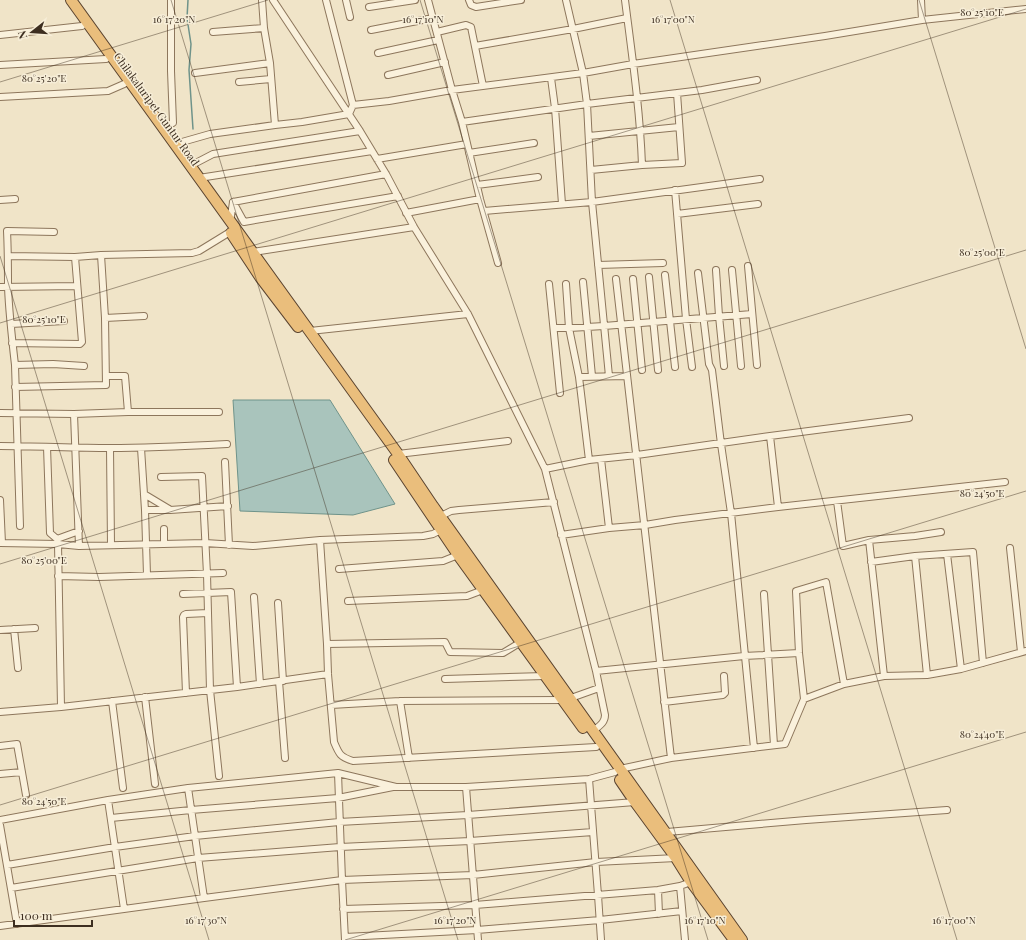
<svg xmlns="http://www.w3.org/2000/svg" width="1026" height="940" font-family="'Playfair Display',serif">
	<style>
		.water { fill: #a9c4bc; stroke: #6f938a }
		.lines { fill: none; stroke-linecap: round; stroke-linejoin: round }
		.stream { stroke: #6f938a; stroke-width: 1.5 }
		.minor-casing { stroke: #8d765c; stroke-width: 8 }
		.trunk-casing { stroke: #5b4430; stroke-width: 12 }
		.minor { stroke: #faf1dc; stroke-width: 6 }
		.trunk { stroke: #eabe7c; stroke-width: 10 }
		.ticks { fill: none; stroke: #3d2e20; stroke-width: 1; stroke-opacity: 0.45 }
		.labels { text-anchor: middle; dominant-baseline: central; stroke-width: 3; stroke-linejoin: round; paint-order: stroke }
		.street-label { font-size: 11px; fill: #3d2e20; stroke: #f7eed8 }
		.ticks-label { font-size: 10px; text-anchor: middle; fill: #3d2e20; stroke: #f7eed8; stroke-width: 3; stroke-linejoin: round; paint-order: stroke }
	</style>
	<rect width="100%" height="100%" fill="#f0e4c8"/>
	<path class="water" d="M233,400h97l65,104 -42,11 -113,-4z"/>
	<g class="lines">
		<path class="stream" d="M188,0l-1,18 4,26 -2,26 4,59"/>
		<defs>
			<path id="minor" d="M262,0l2,28 6,35 5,62
				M273,0l87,131 26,43 28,53 54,87 77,155 51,202 9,44c0,8 -6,11 -12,16
				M346,0l4,17
				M428,0l24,90 10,32 18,77 18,64
				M469,0l2,5 5,2 45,-7
				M566,0l17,73 4,31 5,98 17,174
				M625,0c7,55 15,110 17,165
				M921,0l1,20
				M369,7l46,-7
				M371,30l62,-12
				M213,32l51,-4
				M437,32l29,-7 5,2 12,59
				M0,35l82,-9
				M475,46l98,-17 54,-11
				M378,53l60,-13
				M0,65l106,-6
				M195,73l75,-10
				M388,75l57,-13
				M551,78l4,30 7,96
				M239,82l32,-3
				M0,97l108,-6 16,-7 5,-3
				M353,105l36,-4 63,-11 131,-17 50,-9 192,-28 97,-16 104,-11
				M462,122l125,-18 115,-14 55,-10
				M162,127l11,-4 -2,-52v-71
				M589,136l90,-9
				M175,144l35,-10 65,-9 27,-3 47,-8 4,-9 -27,-105
				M469,153l65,-10
				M377,159l90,-15
				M190,166l23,-12 147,-23
				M591,170l51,-5 40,-2 -5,-70
				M199,178l173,-27
				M477,185l61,-8
				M675,190l11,129 6,48
				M0,200l15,-1
				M233,202l11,20 154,-26
				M484,211l108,-9 168,-23
				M406,213l74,-14
				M677,214l81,-10
				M230,222l3,-20 153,-28
				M253,252l161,-25
				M8,256l67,1 26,-2 91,-2 7,-2 31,-19
				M598,265l65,-2
				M748,266l9,99
				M716,270l3,46 5,50
				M732,270l9,96
				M698,273l11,91 3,6 9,74 10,69 23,235
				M665,275l10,92
				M649,277l9,93
				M616,279l55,479
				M633,279l9,91
				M583,282l9,94
				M549,284l11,109
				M566,284l3,44 10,49 10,83
				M0,287l77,-1
				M105,318l39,-2
				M11,324l53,-3
				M554,328h15l35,-2 148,-12
				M310,331l158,-17
				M12,343l68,1 2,-2 -7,-85
				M15,365l38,-1 31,2
				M106,376h19l3,36
				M579,377l48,-1
				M15,387l91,-2 -1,-67 -4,-63
				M0,413l74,1 54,-2h91
				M74,414l5,132
				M770,436l8,71
				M0,446c37,0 73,2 110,2 39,0 78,-2 117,-4
				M47,447l3,86 7,6 1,5 3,163 176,-20 91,-13
				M110,448l1,97
				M141,448l4,62 2,65
				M398,454l110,-13
				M601,459l8,69
				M225,462l4,83
				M545,469l44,-9 48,-5 133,-19 139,-18
				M161,477l41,-1 5,98 3,116 9,86
				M144,494l25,15
				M0,500l2,43
				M837,501l6,45 26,-6 46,-4 26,-4
				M145,510h25l58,-4
				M441,516l10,-5 8,-1 95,-8
				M20,526l-5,-161c-3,-26 -6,-52 -7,-78 0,-19 0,-37 -1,-56l47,1
				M561,535l48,-7 36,-3 30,-5 103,-13 227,-25
				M57,539l22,-8
				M320,540l7,104 1,30 6,68c5,12 6,15 19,19l243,-14
				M869,540l15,136
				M0,543l58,1 21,2 126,-3 48,3 67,-6 103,-4 10,-2 8,-4
				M164,544v-15
				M1010,548l11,104
				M947,554l14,115
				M915,556l12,119
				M871,562l44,-6 58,-4 10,111
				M339,569l104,-8 15,-6
				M58,576l41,1 124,-4
				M183,594l48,-2 6,95
				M764,594l10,151
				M254,597l6,87
				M348,601l119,-5 16,-6
				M278,603l5,78
				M14,629l4,39
				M0,630l35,-2
				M327,644l118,-2 5,10 53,1 18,-11
				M596,671l148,-15 55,-3
				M445,679l100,-3
				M279,681l6,77
				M186,693l-3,-76 1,-2 2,-1 22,-1
				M145,697l10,87
				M571,698l28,-10
				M804,699l-5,-46 -3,-62 30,-9 18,102
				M112,701l11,87
				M400,701l9,57
				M664,702l59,-7 2,-2 -1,-17
				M331,705l69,-4 163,-1
				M0,712l61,-5
				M0,746l17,-2 9,51
				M620,769l51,-11 114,-14 19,-45 40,-15 40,-8 43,-1 34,-6 65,-18
				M338,773l4,107 3,60
				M0,774l22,-2
				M589,779l9,116 3,45
				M466,787l12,153
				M188,788l16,110
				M108,800l16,109
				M111,818l80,-8 147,-12 55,-11
				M0,820l108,-20 80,-12 150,-15 58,14h70l123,-8 26,-7
				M0,825l17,99
				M667,832l139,-12 141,-10
				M7,865l108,-18 80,-11 144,-14 129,-7 167,-13
				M680,886l5,54
				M11,888l187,-30 142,-11 130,-6 123,-9
				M658,890l1,24
				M343,909l132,-4 183,-15 22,-4 11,-4
				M0,926l204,-28 138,-18 131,-5 123,-13 80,-4
				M345,937l132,-7 123,-10 82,-9"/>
			<path id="trunk" d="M71,0l327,454 35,52 309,434
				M231,233l29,44 38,50
				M394,460l64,95 125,173
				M620,780l15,22 41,56 15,24 43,58"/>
		</defs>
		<use href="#minor" class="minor-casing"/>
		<use href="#trunk" class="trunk-casing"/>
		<use href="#minor" class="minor"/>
		<use href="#trunk" class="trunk"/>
	</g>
	<path class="ticks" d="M171,0l287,940M420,0l288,940M670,0l287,940M919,0l107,349M0,82l268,-82M0,256l209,684M0,323l1026,-314M0,564l1026,-314M0,805l1026,-314M345,940l681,-208"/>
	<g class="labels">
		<g class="street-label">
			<text transform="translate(157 109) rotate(54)">Chilakaluripet Guntur Road</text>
		</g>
	</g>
	<g class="ticks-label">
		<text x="982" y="16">80°25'10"E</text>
		<text x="174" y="23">16°17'20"N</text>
		<text x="423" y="23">16°17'10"N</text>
		<text x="673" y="23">16°17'00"N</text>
		<text x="44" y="82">80°25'20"E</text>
		<text x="982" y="256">80°25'00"E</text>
		<text x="44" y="323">80°25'10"E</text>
		<text x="982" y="497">80°24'50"E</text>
		<text x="44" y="564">80°25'00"E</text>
		<text x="982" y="738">80°24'40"E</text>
		<text x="44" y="805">80°24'50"E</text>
		<text x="206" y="924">16°17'30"N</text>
		<text x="455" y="924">16°17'20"N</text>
		<text x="705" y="924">16°17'10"N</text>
		<text x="954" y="924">16°17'00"N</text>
	</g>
	<g transform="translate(32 32) rotate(253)" stroke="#f7eed8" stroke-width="3" paint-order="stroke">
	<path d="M0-3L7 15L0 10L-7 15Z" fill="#3d2e20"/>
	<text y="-6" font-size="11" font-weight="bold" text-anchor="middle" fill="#3d2e20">N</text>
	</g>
	<path d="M14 920v6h78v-6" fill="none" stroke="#3d2e20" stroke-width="2"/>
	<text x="20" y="920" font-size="12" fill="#3d2e20" stroke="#f7eed8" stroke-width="3" paint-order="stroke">100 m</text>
</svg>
